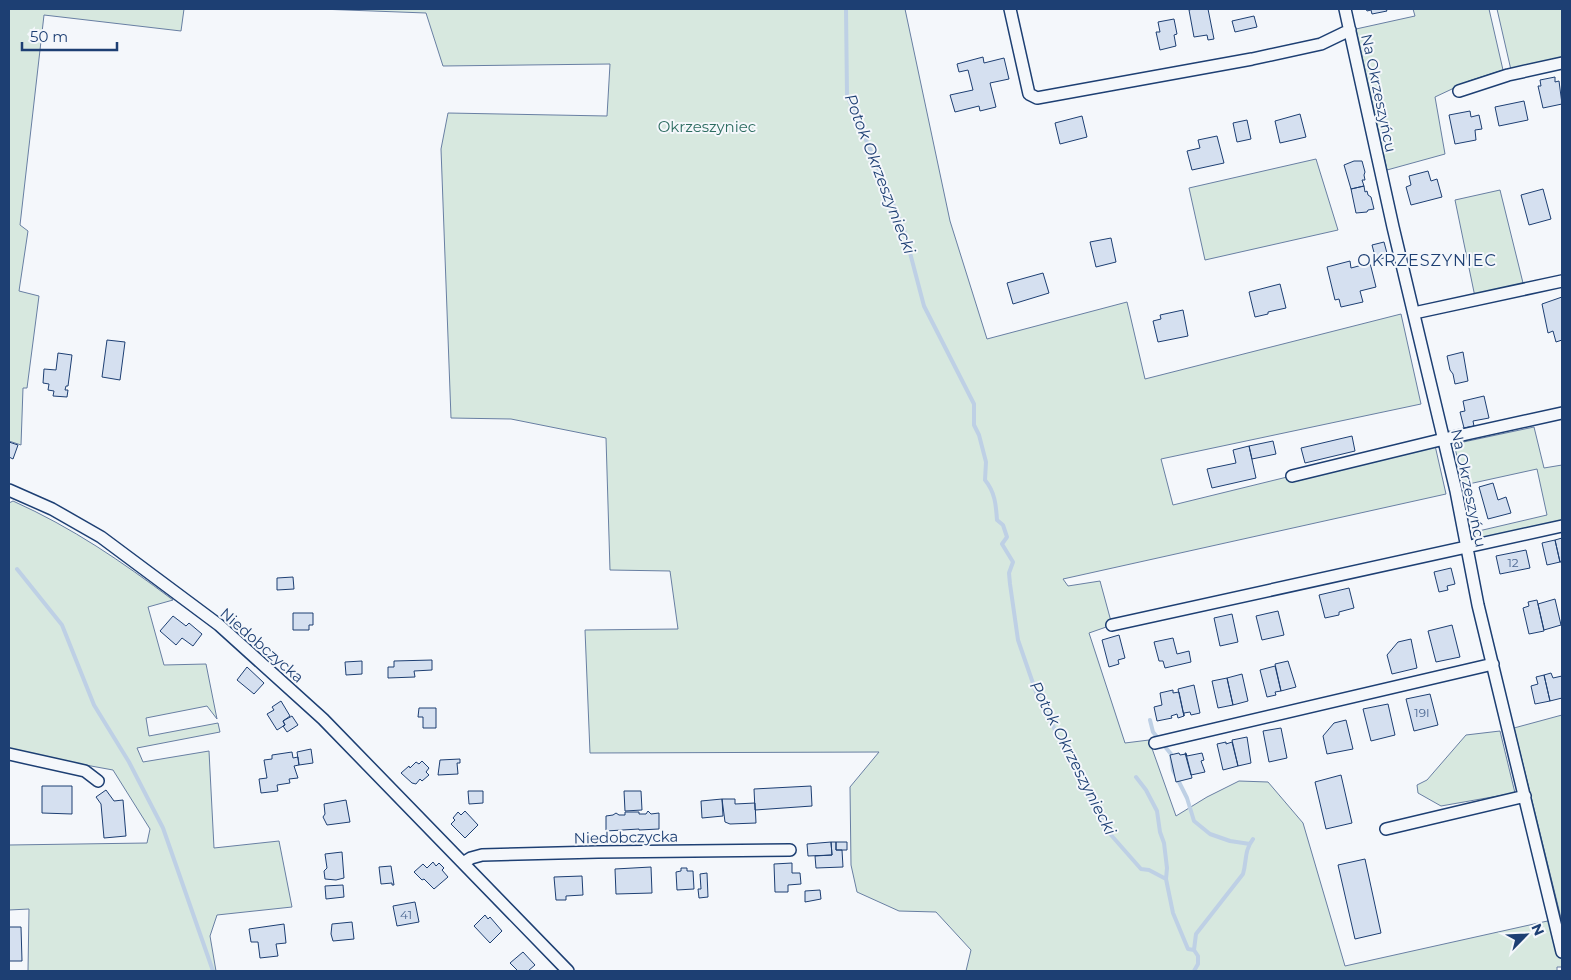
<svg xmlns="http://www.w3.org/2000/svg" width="1571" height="980" font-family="Montserrat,sans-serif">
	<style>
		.green { fill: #d7e8df; stroke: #687fa3 }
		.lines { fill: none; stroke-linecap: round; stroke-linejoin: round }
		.stream { stroke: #bed0e5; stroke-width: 4 }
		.building { fill: #d5e0f0; stroke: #1d3f73 }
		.street-casing { stroke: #1d3f73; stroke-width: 14 }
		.street { stroke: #f4f7fb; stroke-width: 11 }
		.labels { text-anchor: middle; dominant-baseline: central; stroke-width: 4; stroke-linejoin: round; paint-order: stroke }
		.number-label { font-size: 12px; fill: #4b6792 }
		.street-label { font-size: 15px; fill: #1d3f73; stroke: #f4f7fb }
		.park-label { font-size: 15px; fill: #2c6c60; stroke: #f4f7fb }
		.water-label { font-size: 16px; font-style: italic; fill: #1d3f73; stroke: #f4f7fb }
		.neighbourhood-label { font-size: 16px; letter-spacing: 1px; fill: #1d3f73; stroke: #f4f7fb }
	</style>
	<rect width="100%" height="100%" fill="#f4f7fb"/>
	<path class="green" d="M9,9h175l-3,22 -137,-16 -24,210 8,6 -9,60 20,5 -12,92h-4l-2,57 -12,-4z
		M319,9h586l45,212 37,118 140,-37 18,77 256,-65 20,90 -260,55 12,46 261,-64 12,53 -383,85 5,7 32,-5 12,44 -23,8 36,110 24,-3 27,76 31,-19 32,-16 29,1 35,41 42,143 216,-48 -47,-190 48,-13v252h-5v4h-591l5,-21 -35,-38 -37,-1 -42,-19 -6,-27 -1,-78 29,-35 -289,1 -5,-123 93,-1 -8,-58 -60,-1 -4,-132 -95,-19 -60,-1 -10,-269 7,-36 159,3 3,-52 -167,2 -17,-53z
		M1413,9h76l14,61 -34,11 -34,16 10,57 -58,16 -31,-141 59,-13z
		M1497,9h65v49l-51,12z
		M1316,159l22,71 -133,30 -16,-72z
		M1500,190l24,97 -49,10 -20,-97z
		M1534,427l10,41 18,-3v57l-90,19 -2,-8 77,-18 -10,-46 -73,16 -10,-41z
		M13,501c60,27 108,60 160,99l-25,7 16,58 42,-1 11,55 -10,-13 -61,12 3,18 69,-13 2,9 -83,16 6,14 66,-11 5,97 65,-7 13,66 -75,8 -7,21 6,35h-188l1,-62 -20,1v-65l138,-2 3,-14 -37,-59 -104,-19v-248z
		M1500,731l15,62 -74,13 -23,-13 -1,-8 10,-5 39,-45z"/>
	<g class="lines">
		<path class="stream" d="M846,9l1,86 57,135 20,76 50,98v21l5,10 7,27 -1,18c10,12 11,25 12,40l6,5 4,12 -5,7 11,18 -4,11 1,11 8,56 18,52 46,92 29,51 30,34 8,1 17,9 7,34 15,36 6,1 4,6v8l-4,7
			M17,569l45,56 32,80 35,57 34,66 50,143
			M1150,720l3,12 18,22 2,16 14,28 7,23 16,13 20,7 20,3
			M1136,777l10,13 11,21 3,21 4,11 3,25 -1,11
			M1194,950l2,-16 47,-60c4,-14 1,-23 10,-35"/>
	</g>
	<path class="building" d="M1193,9h15l6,30 -6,1 -1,-5 -13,2 -5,-27z
		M1366,9h20l1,2 -15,3 -1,-4 -4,1z
		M1254,16l3,11 -22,5 -3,-11z
		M1174,19l3,15 -3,1 2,11 -16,4 -4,-18h4l-2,-10z
		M983,57l1,6 20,-5 5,21 -19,4 6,24 -16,4 -1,-5 -24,6 -5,-17 23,-5 -5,-20 -9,2 -2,-8z
		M1555,77v5l4,-1 3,23 -19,4 -5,-22h3l-1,-6z
		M1524,101l4,19 -29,6 -4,-19z
		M1470,111l1,6 8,-2 3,14 -7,1 1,10 -21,4 -6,-29z
		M1300,114l6,23 -26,6 -5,-22z
		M1082,116l5,21 -27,7 -5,-21z
		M1247,120l4,19 -14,3 -4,-19z
		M1217,136l7,27 -32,7 -5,-19 13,-3 -2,-8z
		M1354,161h8l3,11 -1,3 1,5h-3l2,6 -13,3 -7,-24z
		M1428,171l3,10 6,-2 5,18 -31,8 -5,-18 5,-2 -2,-9z
		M1364,186l1,6 2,-1 1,4 3,2 3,12 -6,1 -1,2 -11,1 -5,-24z
		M1543,189l8,30 -22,6 -8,-30z
		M1111,238l5,24 -20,5 -6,-25z
		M1384,242l4,15 -12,3 -4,-15z
		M1350,261l1,7 19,-5 6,24 -16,4 3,11 -22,5 -2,-8 -4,1 -8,-33z
		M1043,273l6,20 -36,11 -6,-21z
		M1280,284l6,24 -18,4v2l-13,3 -6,-25z
		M1562,297v43l-6,2 -3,-11 -5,2 -6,-29z
		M1183,310l5,26 -30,6 -5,-21 8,-2 -1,-4z
		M107,340l18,2 -5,38 -18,-3z
		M1463,352l5,29 -13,3 -2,-10 -3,-4 -3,-14z
		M58,353l14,2 -4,31h-2l-1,4h3l-1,7 -14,-1 1,-5 -6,-1 1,-6 -6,-1 1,-14 12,1z
		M1484,396l5,22 -16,3 1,5 -10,2 -4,-16 5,-1 -2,-10z
		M1352,436l3,15 -50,12 -4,-15z
		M1273,441l3,13 -24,5 -3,-13z
		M9,442l9,3 -5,14 -4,-2z
		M1249,446l7,32 -44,10 -5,-19 29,-6 -3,-13z
		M1493,483l5,17 8,-3 5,16 -23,6 -9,-32z
		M1562,538v24h-2l-5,-22z
		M1555,540l5,22 -13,3 -5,-22z
		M1526,550l4,18 -30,6 -4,-18z
		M1451,568l4,16 -8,2 1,4 -9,2 -5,-20z
		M293,577l1,12 -17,1v-12z
		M1349,588l5,20 -15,4v3l-14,3 -6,-23z
		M1555,599l6,26 -17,5 -6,-26z
		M1537,600l7,31 -15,3 -6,-26 6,-2 -1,-4z
		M1278,611l6,24 -22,5 -6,-24z
		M293,613h20v12h-4v5h-16z
		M1232,614l6,28 -18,4 -6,-28z
		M173,616l13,10 3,-3 13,11 -9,12 -11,-8 -6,7 -16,-14z
		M1452,625l8,32 -24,5 -8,-31z
		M1119,635l6,23 -7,2 1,4 -10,3 -7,-27z
		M1173,638l4,16 12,-3 2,11 -26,6 -2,-7h-4l-5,-19z
		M1411,639l6,29 -25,6 -5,-19 11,-13z
		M432,660v10l-18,1 1,6 -27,1v-11h6v-6z
		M362,661v13l-16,1 -1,-13z
		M1288,661l8,26 -15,4 -6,-27z
		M1275,666l6,25 -6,1 1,3 -9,2 -7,-27z
		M247,667l17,16 -10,11 -17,-14z
		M1551,673l2,5 9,-2v22l-12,3 -6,-26z
		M1242,674l6,27 -15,4 -6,-27z
		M1544,675l6,26 -15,3 -4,-18 7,-2 -2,-7z
		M1227,678l6,27 -15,3 -6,-27z
		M1194,685l6,28 -9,2 -1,-3 -6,1v3l-6,-27z
		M1173,690v3l6,-1 5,24 -6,2 -1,-4 -6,2 1,2 -15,3 -3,-14 8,-2 -2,-12z
		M1430,694l8,31 -24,6 -8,-32z
		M281,701l9,15 -7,5 2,4 -8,5 -10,-16 7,-4 -2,-3z
		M1388,704l7,31 -24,6 -8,-32z
		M419,708h17v20h-13v-11h-5z
		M292,716l6,9 -11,7 -4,-6 2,-1 -2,-4z
		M1346,720l7,29 -26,5 -4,-18 11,-13z
		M1281,728l6,30 -18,4 -6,-31z
		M1247,737l4,26 -13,3 -6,-26z
		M1226,742v2l6,-2 6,24 -15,4 -6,-26z
		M311,749l2,14 -14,2 -2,-13z
		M292,752l1,6 5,-1 1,8 -5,1 4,12 -9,1 1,4 -13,2 1,6 -17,2 -2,-14 8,-1 -3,-18 8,-1v-4z
		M1179,753l1,2 6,-1 6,24 -16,4 -6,-27z
		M1185,753h1l1,3 15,-3 2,7 -3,1 4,11 -14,3z
		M460,759v4h-3l1,11 -20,1 2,-15z
		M422,761l7,7 -3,4 3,3 -7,6 -2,-2 -4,5 -4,-1 -11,-10 8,-7 1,2 6,-6 3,2z
		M1341,775l11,48 -26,6 -11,-47z
		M42,786h30v28l-30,-1z
		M811,786l1,20 -57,4 -1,-21z
		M106,790l8,11 9,-1 3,36 -22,2 -3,-34 -5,-7z
		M468,791h15v12l-14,1z
		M624,791h17l1,19 -17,1z
		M722,799l1,17 -21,2 -1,-17z
		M722,799h13v5l20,-1 1,20 -26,1 -5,-2z
		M346,800l4,22 -23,3 -4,-8 2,-3 -1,-10z
		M465,811l13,14 -13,13 -14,-14 4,-4 -2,-2 5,-6 3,3z
		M648,811l3,3 8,-1v16l-20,1v-1l-33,2v-15l7,-1 3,-2 3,2h6v-3h14v2h7z
		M831,842l1,13 -24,1 -1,-12z
		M831,842h5v8h6l1,17 -27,1 -1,-12 17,-1z
		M836,842h11v8h-11z
		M342,852l2,26 -8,2 -11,-1 -1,-8 3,-3 -2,-14z
		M1365,859l16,74 -26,6 -17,-74z
		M433,862l3,4 3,-3 5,5 -2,2 6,7 -14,12 -10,-10 -2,1 -8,-8 9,-8 4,4z
		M792,863v10h8l1,11 -13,1v7h-13l-1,-28z
		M391,866l3,19h-2v-2l-11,1 -2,-17z
		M651,867l1,26 -36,1 -1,-25z
		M681,868h6v3h6l1,18 -17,1 -1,-18 5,-1z
		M707,873l1,24 -9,1 -1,-9h3l-1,-15z
		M582,876l1,19 -17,1v4h-10l-2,-23z
		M343,885l1,12 -18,2 -1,-13z
		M820,890l1,9 -16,3v-11z
		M415,902l4,20 -22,4 -4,-20z
		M485,915l3,4 2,-2 12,14 -12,12 -16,-17z
		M352,922l2,17 -21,2 -2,-7 1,-10z
		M284,924l2,19 -10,1 2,12 -18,2 -2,-16h-7l-2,-13z
		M9,927h12l1,34h-13z
		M523,952l12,13 -7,6h-10l-8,-8z"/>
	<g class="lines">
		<defs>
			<path id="street" d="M1010,9l19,85 8,4 215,-39 69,-15 29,-14
				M1345,9l48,218 63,264 22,114 84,347
				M1459,91l49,-16 54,-12
				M1414,313l148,-32
				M1292,476l152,-37 118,-26
				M9,490l43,19 49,28 118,88 104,94 245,252
				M1112,625l450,-99
				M1155,743l338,-79
				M9,754l76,17 13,10
				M1386,829l139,-33
				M463,863l8,-5 11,-3 116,-3 192,-2"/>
		</defs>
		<use href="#street" class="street-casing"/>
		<use href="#street" class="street"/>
	</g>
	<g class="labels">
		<g class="number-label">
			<text x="1513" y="562">12</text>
			<text x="1422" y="712">19I</text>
			<text x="406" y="914">41</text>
		</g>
		<g class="street-label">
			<text transform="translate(1379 93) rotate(78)">Na Okrzeszyńcu</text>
			<text transform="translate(1469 488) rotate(78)">Na Okrzeszyńcu</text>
			<text transform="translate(262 645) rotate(41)">Niedobczycka</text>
			<text transform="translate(626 837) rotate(-1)">Niedobczycka</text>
		</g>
		<g class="park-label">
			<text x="707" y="126">Okrzeszyniec</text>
		</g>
		<g class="water-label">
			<text transform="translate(880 174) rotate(69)">Potok Okrzeszyniecki</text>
			<text transform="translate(1073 758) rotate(63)">Potok Okrzeszyniecki</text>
		</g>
		<g class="neighbourhood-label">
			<text x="1427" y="260">OKRZESZYNIEC</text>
		</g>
	</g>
	<rect width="1571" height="980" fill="none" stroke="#1d3f73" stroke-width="20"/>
	<g transform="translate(1526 935) rotate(66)" stroke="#f4f7fb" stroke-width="4" paint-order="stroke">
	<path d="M0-4L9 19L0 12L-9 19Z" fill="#1d3f73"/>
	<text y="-8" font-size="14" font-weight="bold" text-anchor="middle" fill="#1d3f73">N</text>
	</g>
	<path d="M22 42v8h95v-8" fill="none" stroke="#1d3f73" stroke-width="2.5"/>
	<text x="30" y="42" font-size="15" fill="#1d3f73" stroke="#f4f7fb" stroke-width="4" paint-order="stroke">50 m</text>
</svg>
